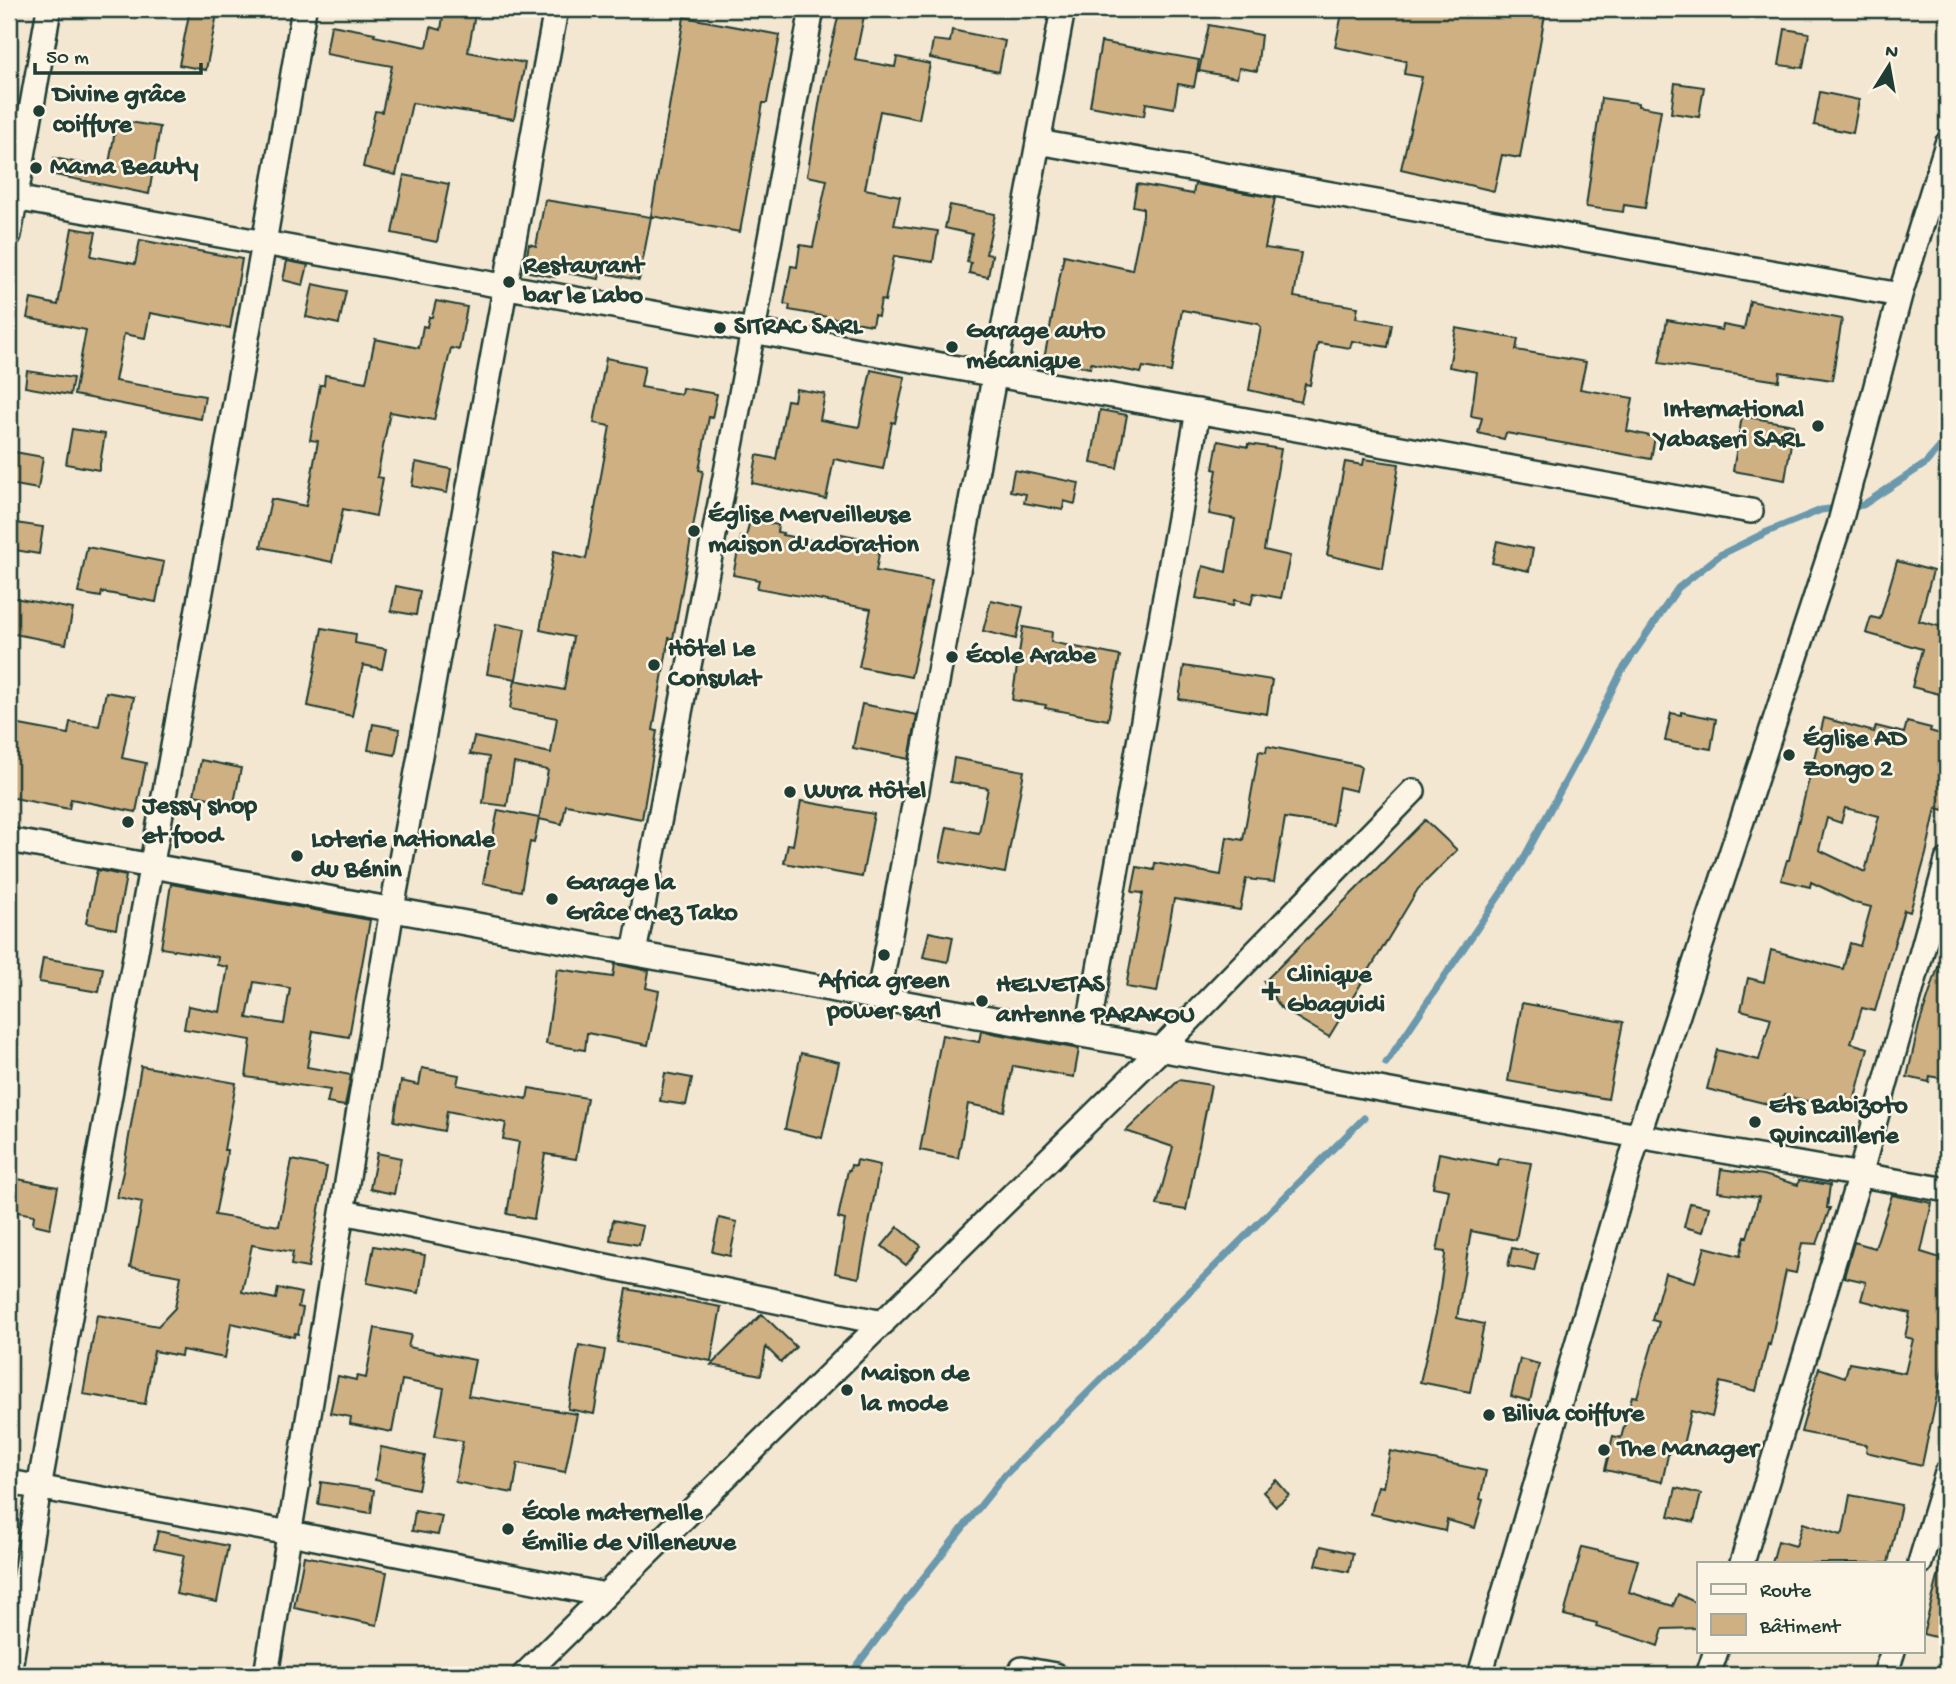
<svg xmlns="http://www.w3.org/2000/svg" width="1956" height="1684" font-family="'Gochi Hand',sans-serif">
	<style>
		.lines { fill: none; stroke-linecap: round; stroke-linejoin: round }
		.stream { stroke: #6b98ac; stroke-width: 7 }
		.building { fill: #cfb083; stroke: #1f3d34; stroke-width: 2; fill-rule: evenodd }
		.minor-casing { stroke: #1f3d34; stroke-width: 28 }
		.minor { stroke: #fcf5e5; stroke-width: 23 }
		.poi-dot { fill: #1f3d34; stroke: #fcf5e5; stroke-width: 2.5 }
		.labels { text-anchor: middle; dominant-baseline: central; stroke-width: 5; stroke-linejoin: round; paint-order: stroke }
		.poi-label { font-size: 26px; font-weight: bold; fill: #1f3d34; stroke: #fcf5e5; text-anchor: start }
	</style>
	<rect width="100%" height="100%" fill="#f3e7d1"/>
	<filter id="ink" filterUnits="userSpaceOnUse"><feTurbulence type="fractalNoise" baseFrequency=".0143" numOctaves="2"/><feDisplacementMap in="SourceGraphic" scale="14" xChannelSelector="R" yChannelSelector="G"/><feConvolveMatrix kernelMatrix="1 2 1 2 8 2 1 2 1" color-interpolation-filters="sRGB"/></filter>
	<g filter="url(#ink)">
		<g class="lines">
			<path class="stream" d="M1386,1063l134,-198 62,-114 39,-79 57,-84 42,-33 47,-23 54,-22 42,-5 62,-41 22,-25
				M850,1675l59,-79 95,-120 360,-358"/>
		</g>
		<path class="building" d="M190,9h28l-12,61 -27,-5z
			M444,9h32l-8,43 57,11 -11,56 -102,-16 -16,72 -33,-8 12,-56 7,1 10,-46 -66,-12 5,-29 44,8 -1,3 53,11 4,-20 10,3z
			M840,9l25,2 -10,49 40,7 2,-10 33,7 -11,55 -39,-8 -15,78 35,7 -6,29 44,6 -5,31 -39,-6 -9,45 -4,-1 -3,16 -4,-1 -2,10 -83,-15 1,-5 -6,-1 7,-38 6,1 3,-22 13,2 14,-67 -20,-4 16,-95z
			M1343,9h203l-26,149 -18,-3 -8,36 -93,-22 21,-92 -18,-3 2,-13 -71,-14z
			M684,17l96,18 -13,68h-4l-23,129 -89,-16z
			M1209,25l52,10 -4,36 -18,-3 -2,10 -38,-7z
			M1785,29l24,4 -6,35 -24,-3z
			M952,30l53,11 -6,31 -69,-14 3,-18 17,2z
			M1101,42l98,18 -5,27 -16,-3 -4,24 -28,-5 -2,13 -54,-10z
			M1675,83l29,4 -5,30 -28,-4z
			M1820,92l39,8 -6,33 -39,-8z
			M1601,98l37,5v3l23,4 -16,98 -21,-3 -1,7 -37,-5z
			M117,120l43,7 -11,67 -99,-20 4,-16 54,11z
			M404,175l45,9 -12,58 -45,-9z
			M1137,184l56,10 2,-10 80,14 -10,50 36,5 -7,44 64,10 -2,11 36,6 -4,23 -36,-6 -2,7 -32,-5 -8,42 -5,-1 -4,18 -52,-12 12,-63 -3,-3 -76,-14 -11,62 -28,-5 -2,6 -50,-10 -1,5 -46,-9 20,-104 68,15 11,-55v-7l-10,-2z
			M545,200l106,17 -12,63 -39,-8 -1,7 -43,-8 -1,6 -31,-6 5,-27 7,2z
			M950,205l45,9 -9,40 6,1 -4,22 -19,-4 2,-10 -4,-1 5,-28 -27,-6z
			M72,228l24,4 -5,24 44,8 5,-24 102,19 -12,69 -80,-15 -5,25 -21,-4 -9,47 90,15 -4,23 -127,-24 12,-65 -59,-12 4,-19 27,6z
			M287,261l21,4 -5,20 -20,-5z
			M313,284l33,7 -7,33 -33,-7z
			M436,301l31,6 -8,43 -8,-2 -17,72 -44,-8 -13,65 6,1 -7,38 -33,-7 -11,53 -71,-15 10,-48 35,7 12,-65 -8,-1 10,-55h4l1,-10 41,7 9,-43 44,9 4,-22 4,1 2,-10h3z
			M1750,301l92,18 -10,61 -52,-8 -1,9 -120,-18 8,-43 55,10 1,-5 21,4z
			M1456,328l62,11 -2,11 70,12 -6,27 53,9 -6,33 28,6 -4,22 -145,-26 -2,6 -26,-6 4,-15 -11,-2 6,-44 -28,-5z
			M606,358l39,8 -4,21 40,7 1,-6 35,6 -5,24 -3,-1 -10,53 4,1 -20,113 -10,55 -4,-1 -16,92 4,1 -15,88 -76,-14 -4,19 -23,-5 9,-49 -34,-7 -7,43 -24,-3 6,-46 -19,-3 4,-17 77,16 6,-35 -47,-9 5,-29 49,10 9,-53 -33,-7 14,-79 32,8 24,-133 -16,-3z
			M871,370l34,7 -10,46 -3,-1 -9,47 -49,-10 -8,40 -74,-16 5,-28 19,4 11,-59 7,1 2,-12 29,5 -5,26 39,7z
			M27,371l46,7 -3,17 -45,-8z
			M1100,410l27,5 -10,53 -26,-5z
			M1742,416l52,9 -9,55 -52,-9z
			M72,429l33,5 -6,36 -33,-6z
			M1218,441l30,6v-3l33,5 -17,101 26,6 -9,42 -27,-5 -3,11 -17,-4 -1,6 -37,-8 7,-32 23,6 9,-53 -26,-5 8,-44 -4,-1z
			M9,451l34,6 -5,32 -29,-5z
			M1364,459l35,5 -16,104 -56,-13 18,-93 18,3z
			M416,462l35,7 -4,24 -35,-7z
			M1014,470l65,13 -4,21 -11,-3 -1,9 -39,-7 2,-9 -16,-3z
			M750,519l28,6 -1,7 6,1 -1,2 56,10 3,-11 40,8 -5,29 56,10 -21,96 -52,-10 12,-58 -114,-21 2,-8 -26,-5 8,-38 5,1z
			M9,522l34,5 -4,27 -30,-5z
			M1497,541l36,8 -4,22 -37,-8z
			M87,547l77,15 -8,40 -54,-10 -1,5 -23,-4z
			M1897,561l36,10 -14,50 28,7v68l-35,-9 10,-38 -56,-16 5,-16 9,2z
			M396,586l24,5 -4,24 -25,-4z
			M9,597l64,12 -7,35 -57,-11z
			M991,600l32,7 -7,32 -33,-8z
			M496,624l29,5 -9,50 -29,-5z
			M1023,627l29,5 -1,10 69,14 -12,64 -63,-12 1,-3 -34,-5z
			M322,628l34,6 -1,9 31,6 -4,20 -19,-4 -11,51 -44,-10z
			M1184,666l88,14 -5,34 -88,-15z
			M106,692l28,5 -12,61 24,5 -10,49 -65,-13 -2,10 -60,-12v-74l59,11 2,-12 29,4z
			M862,704l55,11 -8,44 -56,-11z
			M1681,712l35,7 -5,30 -46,-8 6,-28 10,2z
			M1824,718l50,14 2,-6 28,7 3,-11 24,6 -1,3 17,5v60l-3,14 -8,-2 -10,46 -16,58 -6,-2 -29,101 -13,-3 -11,35 17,5 -17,65 -67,-18 -4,12 -73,-18 10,-39 42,10 12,-42 -30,-8 7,-32 16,4 7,-32 72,19 7,-26 10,3 11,-39 -16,-4 -44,-21 -1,5 -29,-7 6,-20h2zM1845,808l34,8 -14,56 -46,-22 8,-32 14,5z
			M373,724l27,5 -5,26 -27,-5z
			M1267,746l91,19 3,2 -5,24 -17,-4 -6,38 -48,-7 -11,64 -28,-3 -6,31 -66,-11 -17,93 -31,-5 17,-94 -11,-1 5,-25 17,3 1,-7 66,12 6,-38 16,3 16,-89 7,1z
			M954,758l70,13 -19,102 -65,-12 7,-34 32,6 9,-45 -38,-6z
			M201,760l40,8 -7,35 -40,-8z
			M801,801l73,13 -12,63 -78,-14 4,-19 5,1z
			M498,810l41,8 -5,25 -4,-1 -9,49 -38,-8z
			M1425,820l32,30 -39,39 -89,148 -48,-29 -17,-26z
			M97,870l29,6 -10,53 -30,-6z
			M171,884l199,36 -21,117 -36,-6 -6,36 44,8 -6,31 -18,-3 3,-13 -84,-13 5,-37 -67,-11 4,-23 32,6 8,-45 -11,-2 1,-8 -57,-9zM254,982l36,6 -6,36 -37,-6z
			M929,932l24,5 -5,25 -25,-5z
			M1944,949l3,1v130l-17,-4 -1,6 -22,-5 12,-52z
			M43,958l60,10 -4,24 -60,-10z
			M615,964l34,7 -3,17 13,3 -11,54 -61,-12 -2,17 -39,-6 11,-75 56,8z
			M1522,1003l101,19 -15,77 -100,-18z
			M981,1031l98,18 -5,28 -61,-11 -9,45 -36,-7 -10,54 -38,-8 22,-115 37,7z
			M801,1053l38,9 -17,76 -37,-9z
			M141,1066l95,17 -12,67h3l-1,11 -11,54 64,11 13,-66 35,7 -19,101 -17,-3 2,-13 -41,-7 -10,47 34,7 2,-11 23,5 -3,14 5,1 -5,26 -3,-1 -1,4 -63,-14 -6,35 -43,-8 -1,6 -27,-5 -9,53 -62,-10 14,-79 61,11 17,-18 6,-32 -51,-9 12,-65 -25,-5 6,-25z
			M422,1068l37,7 -2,10 70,14 2,-11 58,10 -11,61 -31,-5 -11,65 -27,-5 12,-72 -16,-3 3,-16 -59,-12 -3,20 -50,-10 7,-40 18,4z
			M665,1073l27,5 -6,27 -26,-4z
			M1179,1080l32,5 -25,125 -29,-5 16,-58 -47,-16z
			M377,1153l24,5 -7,36 -24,-5z
			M1439,1153l59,12 1,-7 32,5 -15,77 -45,-9 -14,87 27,6 -14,68 -50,-10 16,-68 9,-59v-3l-8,-1 12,-61 -16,-3z
			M857,1160l23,5 -21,113 -24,-5 10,-53 -7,-2 10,-48h2l1,-5 5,1z
			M1721,1169l43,6 34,10 1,-5 31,5 -3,23h3l-13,36 -15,-1 -6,30 -10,-2 -16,74 -2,-1 -12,47 -36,-9 -8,35 -21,-6 -9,38 -12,-3 -8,36 -57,-12 8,-34 8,2 11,-42 5,1 22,-75 -7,-2 13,-47 30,9 10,-35 35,9 5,-20 2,1 12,-40 -41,-5z
			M18,1179l40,8 -8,41 -17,-4 1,-9 -22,-4z
			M1892,1195l40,8 -11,49 26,8v98h-2l-23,107 -56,-13 1,-7 -66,-13 18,-64 26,9 4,-14 56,10 8,-34 -8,-2 5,-24 -49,-13 5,-18 -22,-5 10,-35 21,6z
			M1690,1203l19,4 -6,25 -19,-5z
			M719,1218l18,4 -7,34 -18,-4z
			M613,1220l30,6 -4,19 -29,-5z
			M898,1227l23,19 -15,19 -24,-19z
			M374,1246l51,9 -6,38 -52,-10z
			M1512,1248l26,6 -4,17 -26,-5z
			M627,1289l94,18 -10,54 -94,-19z
			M762,1314l34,33 -15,15 -15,-15 -5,28 -50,-10z
			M375,1328l36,7 -3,12 67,13 -7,36 109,18 -12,58 -47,-9 -5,30 -58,-11 8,-41 -28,-5 9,-48 -42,-8 -10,52 -42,-8 1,-7 -21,-4 8,-37 18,4 1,-4 9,2z
			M579,1345l26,5 -11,64 -26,-5z
			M1520,1359l19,5 -9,37 -19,-5z
			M381,1447l44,9 -7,33 -43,-9z
			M1390,1451l96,20 -6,28 3,1 -8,28 -28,-8 -2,11 -74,-17 7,-28 5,1z
			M1276,1480l13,15 -13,11 -13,-14z
			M321,1482l53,8 -3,23 -53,-9z
			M1676,1488l25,6 -7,28 -25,-6z
			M1850,1495l51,10 -13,58h-116l6,-22 18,5 7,-23 37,12 3,-2z
			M415,1511l27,5 -4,19 -26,-4z
			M158,1531l70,15 -11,56 -41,-8 8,-39 -30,-6z
			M1321,1546l32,7 -4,19 -33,-7z
			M1582,1547l56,13 -9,32 44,14 5,-12 21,10v24l-36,1 -5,17 -22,-8 -40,-11 1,-4 -33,-8z
			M304,1556l83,16 -10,53 -83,-17z
			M1942,1562h5v78l-24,-6z"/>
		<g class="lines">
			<defs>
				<path id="minor" d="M1038,142l862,153
					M9,197l1742,314
					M9,235l40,-226
					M9,840l1629,296 309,54
					M634,953l119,-622 59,-322
					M878,998l185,-989
					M1087,1036l111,-625
					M343,1212l540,111
					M9,1482l281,51 315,62
					M1742,1563l118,-388 87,-314
					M1920,1563l27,-90
					M1022,1669l33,6
					M9,1674l30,-186 225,-1245 40,-234
					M266,1675l126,-766 164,-900
					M524,1675l637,-626 252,-258
					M1480,1675l158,-539 201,-610 61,-231 47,-151
					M1708,1675l8,-24
					M1885,1675l8,-24"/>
			</defs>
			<use href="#minor" class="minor-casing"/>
			<use href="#minor" class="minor"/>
		</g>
	</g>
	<g class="poi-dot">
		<circle cx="39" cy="111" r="7"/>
		<circle cx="36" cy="168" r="7"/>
		<circle cx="509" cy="282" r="7"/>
		<circle cx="720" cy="328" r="7"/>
		<circle cx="952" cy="347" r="7"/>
		<circle cx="1818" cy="426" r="7"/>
		<circle cx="694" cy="531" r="7"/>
		<circle cx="952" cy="657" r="7"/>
		<circle cx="654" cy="665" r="7"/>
		<circle cx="1789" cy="755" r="7"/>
		<circle cx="790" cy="792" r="7"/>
		<circle cx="128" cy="822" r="7"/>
		<circle cx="297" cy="856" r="7"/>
		<circle cx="552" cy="899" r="7"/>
		<circle cx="884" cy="955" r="7"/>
		<path d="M1267.5 980.5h7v7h7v7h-7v7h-7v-7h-7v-7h7z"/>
		<circle cx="982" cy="1001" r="7"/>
		<circle cx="1755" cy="1122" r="7"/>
		<circle cx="847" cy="1390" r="7"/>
		<circle cx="1489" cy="1415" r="7"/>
		<circle cx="1604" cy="1450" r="7"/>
		<circle cx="508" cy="1529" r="7"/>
	</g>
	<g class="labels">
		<g class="poi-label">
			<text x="53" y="96">Divine grâce<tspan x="53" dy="30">coiffure</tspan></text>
			<text x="50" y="168">Mama Beauty</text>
			<text x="523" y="267">Restaurant<tspan x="523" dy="30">bar le Labo</tspan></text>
			<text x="734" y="328">SITRAC SARL</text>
			<text x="966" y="332">Garage auto<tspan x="966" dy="30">mécanique</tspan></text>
			<text x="1804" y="411" text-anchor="end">International<tspan x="1804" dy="30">Yabaseri SARL</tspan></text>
			<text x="708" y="516">Église Merveilleuse<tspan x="708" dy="30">maison d'adoration</tspan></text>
			<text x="668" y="650">Hôtel Le<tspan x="668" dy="30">Consulat</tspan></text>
			<text x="966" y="657">École Arabe</text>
			<text x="1803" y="740">Église AD<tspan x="1803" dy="30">Zongo 2</tspan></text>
			<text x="804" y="792">Wura Hôtel</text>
			<text x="142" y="807">Jessy shop<tspan x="142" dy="30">et food</tspan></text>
			<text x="311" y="841">Loterie nationale<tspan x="311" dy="30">du Bénin</tspan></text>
			<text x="566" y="884">Garage la<tspan x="566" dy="30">Grâce chez Tako</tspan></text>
			<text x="1287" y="976">Clinique<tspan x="1287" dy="30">Gbaguidi</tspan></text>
			<text x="884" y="982" text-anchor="middle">Africa green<tspan x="884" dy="30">power sarl</tspan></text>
			<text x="996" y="986">HELVETAS<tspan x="996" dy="30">antenne PARAKOU</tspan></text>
			<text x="1769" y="1107">Ets Babizoto<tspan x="1769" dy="30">Quincaillerie</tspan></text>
			<text x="861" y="1375">Maison de<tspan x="861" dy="30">la mode</tspan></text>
			<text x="1503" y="1415">Biliva coiffure</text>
			<text x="1618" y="1450">The Manager</text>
			<text x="522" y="1514">École maternelle<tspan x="522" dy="30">Émilie de Villeneuve</tspan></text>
		</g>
	</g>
	<rect width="1956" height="1684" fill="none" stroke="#fcf5e5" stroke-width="35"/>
	<rect x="18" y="18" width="1921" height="1649" fill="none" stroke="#1f3d34" stroke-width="2.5" filter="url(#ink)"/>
	<rect x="1697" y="1562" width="228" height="91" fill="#fcf5e5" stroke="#a4ab9e" stroke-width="2"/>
	<rect x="1711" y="1584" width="35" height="10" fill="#fcf5e5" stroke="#a4ab9e" stroke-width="2"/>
	<text x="1760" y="1596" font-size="21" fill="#1f3d34">Route</text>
	<rect x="1711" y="1614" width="35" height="21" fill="#cfb083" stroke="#a4ab9e" stroke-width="2"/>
	<text x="1760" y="1632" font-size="21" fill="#1f3d34">Bâtiment</text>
	<g transform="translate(1889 66) rotate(11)" stroke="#fcf5e5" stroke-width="5" paint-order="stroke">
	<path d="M0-5L12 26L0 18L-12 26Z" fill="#1f3d34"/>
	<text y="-10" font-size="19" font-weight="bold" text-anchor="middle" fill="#1f3d34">N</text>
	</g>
	<path d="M35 63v10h166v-10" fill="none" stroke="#1f3d34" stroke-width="3.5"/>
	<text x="46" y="63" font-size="21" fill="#1f3d34" stroke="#fcf5e5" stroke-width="5" paint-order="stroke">50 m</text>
</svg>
